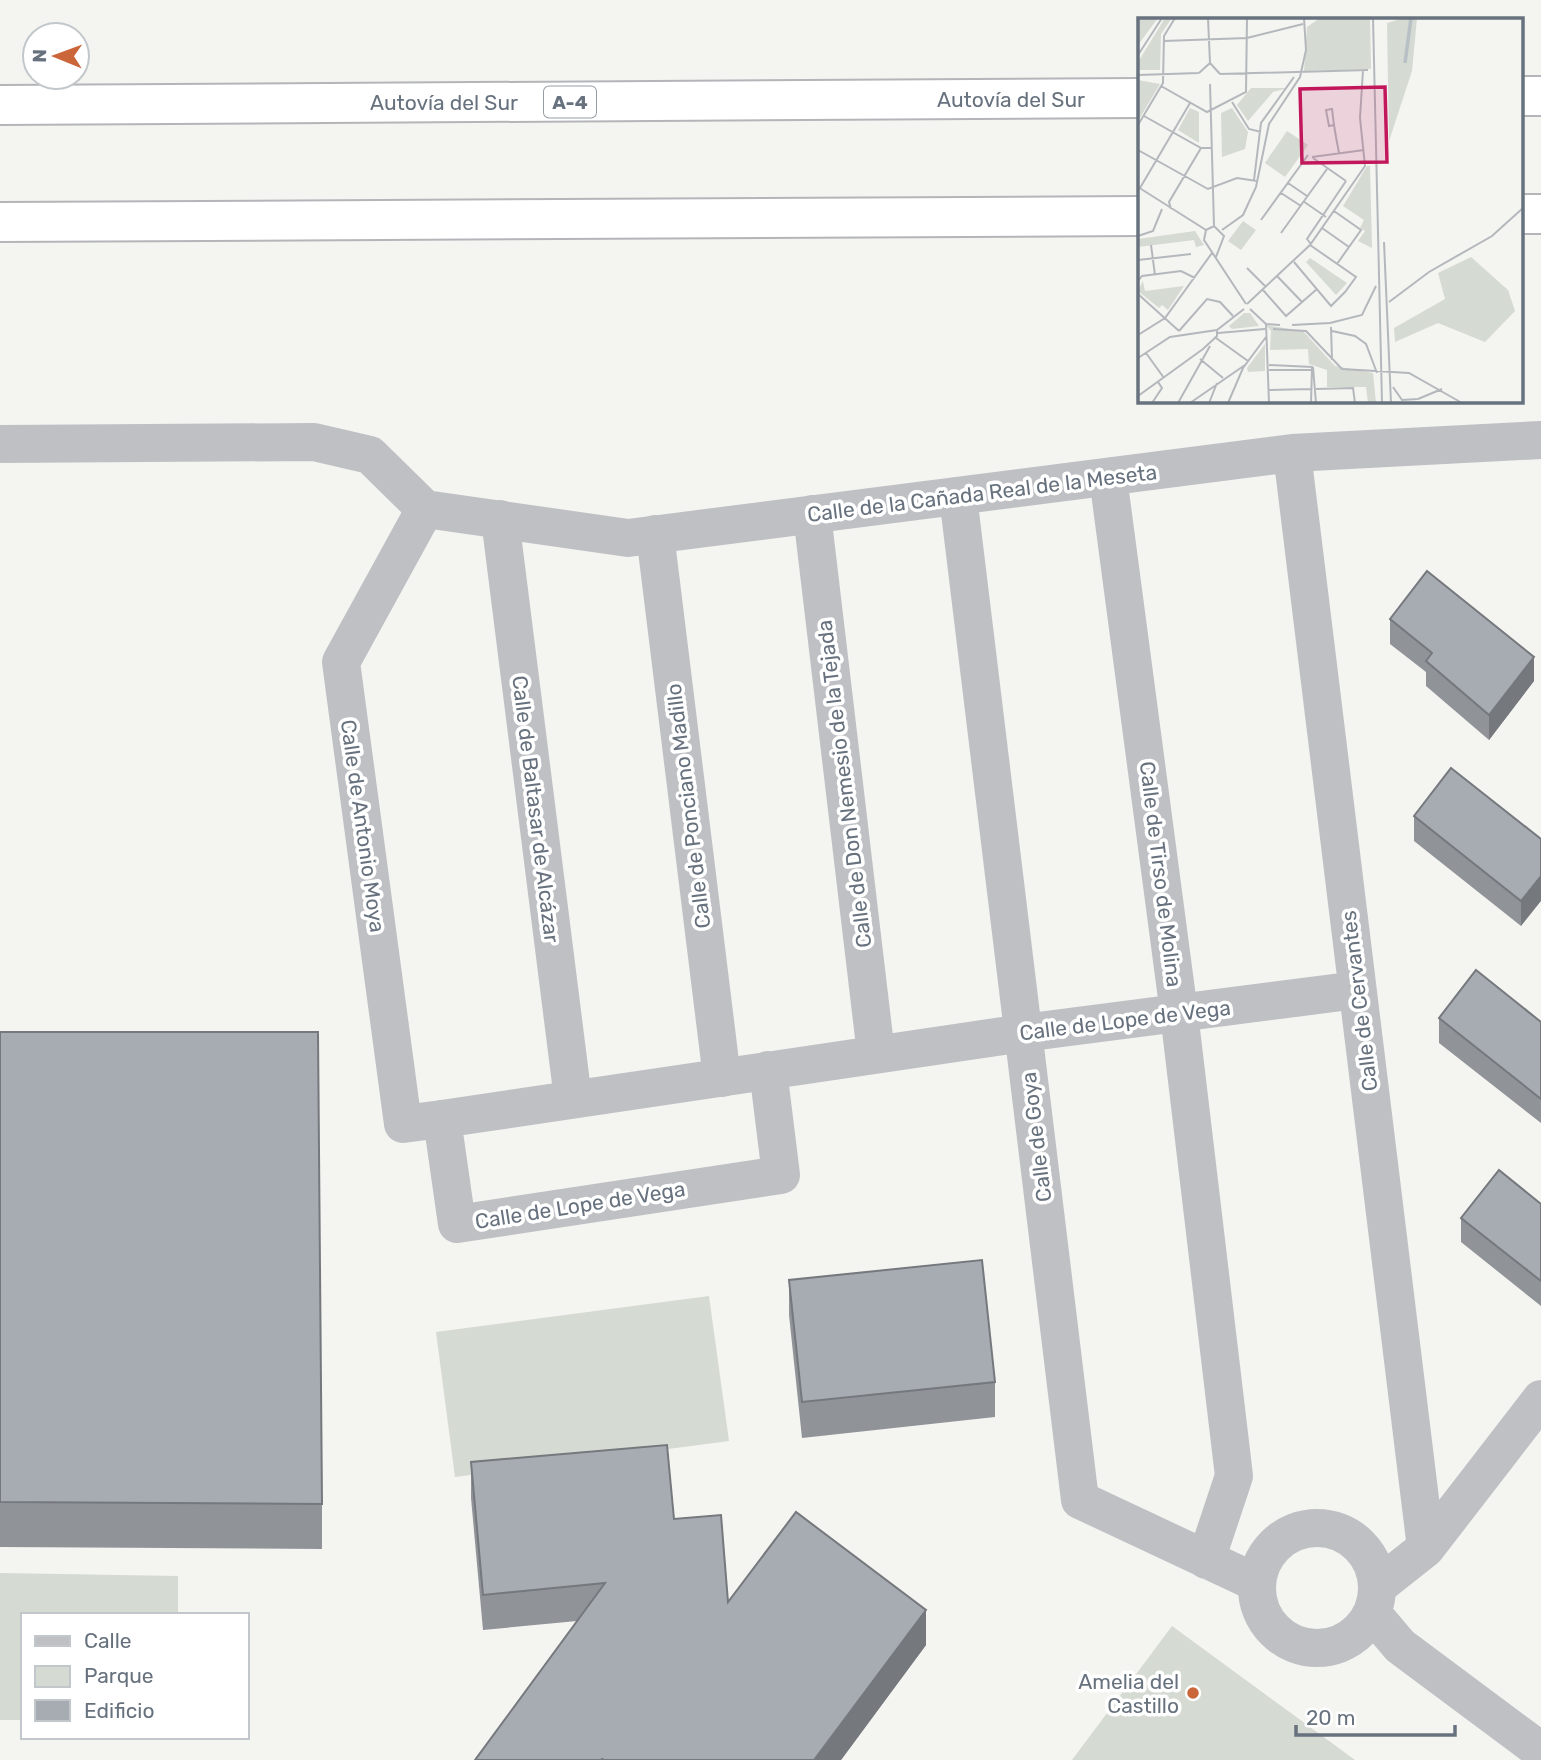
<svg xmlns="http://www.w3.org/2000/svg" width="1541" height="1760" font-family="Rubik,sans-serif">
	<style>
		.green { fill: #d5dad2 }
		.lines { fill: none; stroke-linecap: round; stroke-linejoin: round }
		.motorway-casing { stroke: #b3b5b8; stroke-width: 42 }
		.pedestrian { stroke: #bec0c4; stroke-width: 38 }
		.minor { stroke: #bec0c4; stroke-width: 38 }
		.motorway { stroke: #fff; stroke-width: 38 }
		.wall { fill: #909499 }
		.shaded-wall { fill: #75787d }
		.building { fill: #a7acb2; stroke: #75787d; stroke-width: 2 }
		.poi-dot { fill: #cb663a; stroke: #fff; stroke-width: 2.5 }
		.labels { text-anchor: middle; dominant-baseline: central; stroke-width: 7; stroke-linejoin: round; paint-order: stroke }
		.shield { fill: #fff; stroke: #959ca5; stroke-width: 2 }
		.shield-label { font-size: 19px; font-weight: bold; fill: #67727e }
		.street-label { font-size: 21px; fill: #67727e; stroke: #fff }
		.poi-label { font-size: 21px; fill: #67727e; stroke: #fff; text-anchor: end }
		.inset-river { fill: none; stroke: #b7c0c4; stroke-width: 3.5 }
		.inset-road { fill: none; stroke: #b4b8bc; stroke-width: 2 }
		.view { fill: #c2185b; fill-opacity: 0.15; stroke: #c2185b; stroke-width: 3.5 }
		.inset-edge { fill: none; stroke: #67727e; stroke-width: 3.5 }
	</style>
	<rect width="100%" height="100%" fill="#f4f4f1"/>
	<path class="green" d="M709,1296l20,145 -274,36 -19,-145z
		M0,1573l178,3v39h-155v105h-23z
		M1172,1626l183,134h-283z"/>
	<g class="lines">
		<defs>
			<path id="motorway" d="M1522,96h19
				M0,105l1140,-7
				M1522,214h19
				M0,222l1140,-6"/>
		</defs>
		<use href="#motorway" class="motorway-casing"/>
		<path class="pedestrian" d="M1108,477l71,536 55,463 -28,84
			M958,496l122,1004 177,83
			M425,509l-84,153 62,462 39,-5
			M812,514l64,540
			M500,519l73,580
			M655,534l67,544"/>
		<path class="minor" d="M0,444l314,-2 56,13 55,54 203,29 664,-85 249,-13
			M1292,453l134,1095
			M768,1070l13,105 -324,49 -15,-105 581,-86 334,-43
			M1257 1588a60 60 0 1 1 120 0a60 60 0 1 1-120 0Z
			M1378,1586l48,-38 115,-149
			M1372,1613l28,33 141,105"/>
		<use href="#motorway" class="motorway"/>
	</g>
	<path class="wall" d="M1390,619l144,62 -45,59 -63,-54v-14l-36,-28z
		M1414,816l127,23 -20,87 -107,-85z
		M1439,1018l102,4v101l-102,-80z
		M0,1032l322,472v45l-322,-2z
		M1541,1204v102l-80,-64v-24z
		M789,1280l206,102v35l-193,21 -13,-123z
		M471,1462l203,57 54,83 198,43 -85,115h-366l102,-139 -94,9 -12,-132z"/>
	<path class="shaded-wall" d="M1534,657v24l-45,59v-25z
		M1541,876v25l-20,25v-25z
		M926,1610v35l-85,115h-27z"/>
	<path class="building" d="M1427,571l107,86 -45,58 -63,-54 6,-8 -42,-34z
		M1451,768l90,71v37l-20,25 -107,-85z
		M1476,970l65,52v77l-102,-81z
		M0,1032h318l4,472 -322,-2z
		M1499,1170l42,34v77l-80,-63z
		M982,1260l13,122 -193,20 -13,-122z
		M667,1445l7,74 47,-4 7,87 68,-90 130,98 -112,150h-210l-2,-1 -1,1h-126l130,-177 -122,12 -12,-133z"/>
	<circle class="poi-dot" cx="1193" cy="1693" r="7"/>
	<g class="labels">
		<rect class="shield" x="544" y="86.5" width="52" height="31" rx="5"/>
		<g class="shield-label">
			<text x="570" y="102">A-4</text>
		</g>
		<g class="street-label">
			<text x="1011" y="99">Autovía del Sur</text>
			<text x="444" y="102">Autovía del Sur</text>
			<text transform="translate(982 493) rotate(-7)">Calle de la Cañada Real de la Meseta</text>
			<text transform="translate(844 784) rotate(-97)">Calle de Don Nemesio de la Tejada</text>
			<text transform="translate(688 806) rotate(-97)">Calle de Ponciano Madillo</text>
			<text transform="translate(536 809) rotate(83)">Calle de Baltasar de Alcázar</text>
			<text transform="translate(363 826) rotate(82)">Calle de Antonio Moya</text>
			<text transform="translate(1161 874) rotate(83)">Calle de Tirso de Molina</text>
			<text transform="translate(1359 1001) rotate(-97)">Calle de Cervantes</text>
			<text transform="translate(1125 1020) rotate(-7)">Calle de Lope de Vega</text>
			<text transform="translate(1036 1137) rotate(-97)">Calle de Goya</text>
			<text transform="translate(580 1205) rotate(-9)">Calle de Lope de Vega</text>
		</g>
		<g class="poi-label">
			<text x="1179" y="1681">Amelia del<tspan x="1179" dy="24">Castillo</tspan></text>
		</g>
	</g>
	<g transform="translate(1138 18)">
		<rect width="385" height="385" fill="#f4f4f1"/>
		<path d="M0,0h20l-20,27zM27,0h7l-11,16 -1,36h-22v-8zM182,0h50l1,51 -67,2 3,-44zM266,0h13l-5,53 -23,70 -2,-118zM0,62l22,4 -22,37zM113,70h37l-15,4 -25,29 -11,-16zM52,90l9,4v31l-21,-13zM94,90l16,24 -3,17 -23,8 -1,-44zM149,113l21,14 -23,32 -20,-14zM229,148h3l2,82 -14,-7 7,-10 -5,-3 4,-8 -21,-14zM105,203l13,9 -15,20 -13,-9zM57,213l9,14 -8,2 -2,-7 -56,7v-8zM333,239l37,33 7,21 -30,31 -47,-19 -43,19 -1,-14 51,-29 -7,-26zM172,240l37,25 -11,12 -30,-33zM5,263l2,10 39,-5 -16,24 -6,-5 -3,3 -21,-17zM106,295h6l9,13 -27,3 -3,-3zM128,307l37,6 32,35 38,7 3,30h-8l-2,-16h-39v-17l-18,-6 -1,-15 -38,1 1,-19zM127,326v27l-17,1 -1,-4z" fill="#d5dad2"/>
		<path class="inset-river" d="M267,45l6,-45"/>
		<path class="inset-road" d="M70,0l2,45M235,0l9,385M26,23l83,-3 56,-14M0,37l24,-37M61,55l11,-10 10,11M82,56l148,-4M0,57l61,-2M72,66l4,142M23,68l46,26 39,-20 1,-74M94,84l17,27 12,3M6,98l57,32h11M0,107l25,-42 1,-47 11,-18M196,107l-5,1 -3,-16 6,-1 2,16 2,12 3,16M0,132l70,39 29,-11 20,3M174,139l52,-7M175,140l33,23M116,162l7,-57 33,-46M150,165l19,13M0,169l68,43M2,170l50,-85M143,175l20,13M165,183l23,16M33,191l-2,-7 32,-54M196,193l27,19 -24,34M123,202l47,-65M184,210l27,19M84,212l21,-15 13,-28 13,-63 31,-47 6,-27 -2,-32M143,215l46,-64M0,218l15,-5 9,-22M246,224l7,161M173,226l-4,-5 39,-58M13,227l4,30M78,239l8,-21 -10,-10 -8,4 -2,10 42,64M0,242l53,-6M156,244l37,44 14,-14 11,-15 -46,-32M109,250l19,19M139,258l25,26M0,263l4,-5 39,-5 14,7M125,272l23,26 31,-27M0,276l41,37M251,284l40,-30 63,-36 31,-28M109,286l63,-59 55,-79 -5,-48 3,-48M112,291l16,15 14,1M192,305l32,-8 14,-29M128,306l3,79M154,307l38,-2M193,309l1,33M135,311l33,2 36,38 67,4 53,30M41,313l28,-32 13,3 13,14M194,313l23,5 11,8 11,29M80,315l47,-4M0,317l27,-17 47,-65M78,320l32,23M8,335l18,25M0,340l32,-21 47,-7 27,-21M62,341l23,19M131,347l44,2M175,349l3,36M131,352h42M255,369l9,13 16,-1M178,371l37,-1 2,15M131,372l42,-1M0,378l65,-47 14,-13v-6M280,381l24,-10M14,385l10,-15 -4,-6M40,385l32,-57M52,385l55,-38M71,385l8,-20M90,385l15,-35 23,-31M173,385l1,-35"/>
		<path class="view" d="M247,69l2,75 -85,1 -2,-74z"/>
		<rect width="385" height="385" class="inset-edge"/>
	</g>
	<rect x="21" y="1613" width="228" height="126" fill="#ffffff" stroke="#c2c7cb" stroke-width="2"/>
	<rect x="35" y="1636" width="35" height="10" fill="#bec0c4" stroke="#c2c7cb" stroke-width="2"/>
	<text x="84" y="1648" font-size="21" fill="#67727e">Calle</text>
	<rect x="35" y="1666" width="35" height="21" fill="#d5dad2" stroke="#c2c7cb" stroke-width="2"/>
	<text x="84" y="1683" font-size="21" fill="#67727e">Parque</text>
	<rect x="35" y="1700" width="35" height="21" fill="#a7acb2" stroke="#c2c7cb" stroke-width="2"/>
	<text x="84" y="1718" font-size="21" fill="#67727e">Edificio</text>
	<g transform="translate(56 56) rotate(271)"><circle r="33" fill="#ffffff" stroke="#c2c7cb" stroke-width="2"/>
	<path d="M0-5L12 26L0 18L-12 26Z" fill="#cb663a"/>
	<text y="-10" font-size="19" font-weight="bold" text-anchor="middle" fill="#67727e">N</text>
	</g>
	<path d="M1296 1725v10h159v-10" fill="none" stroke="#67727e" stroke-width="3.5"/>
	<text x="1306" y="1725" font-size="21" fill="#67727e" stroke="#ffffff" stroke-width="5" paint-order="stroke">20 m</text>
</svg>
